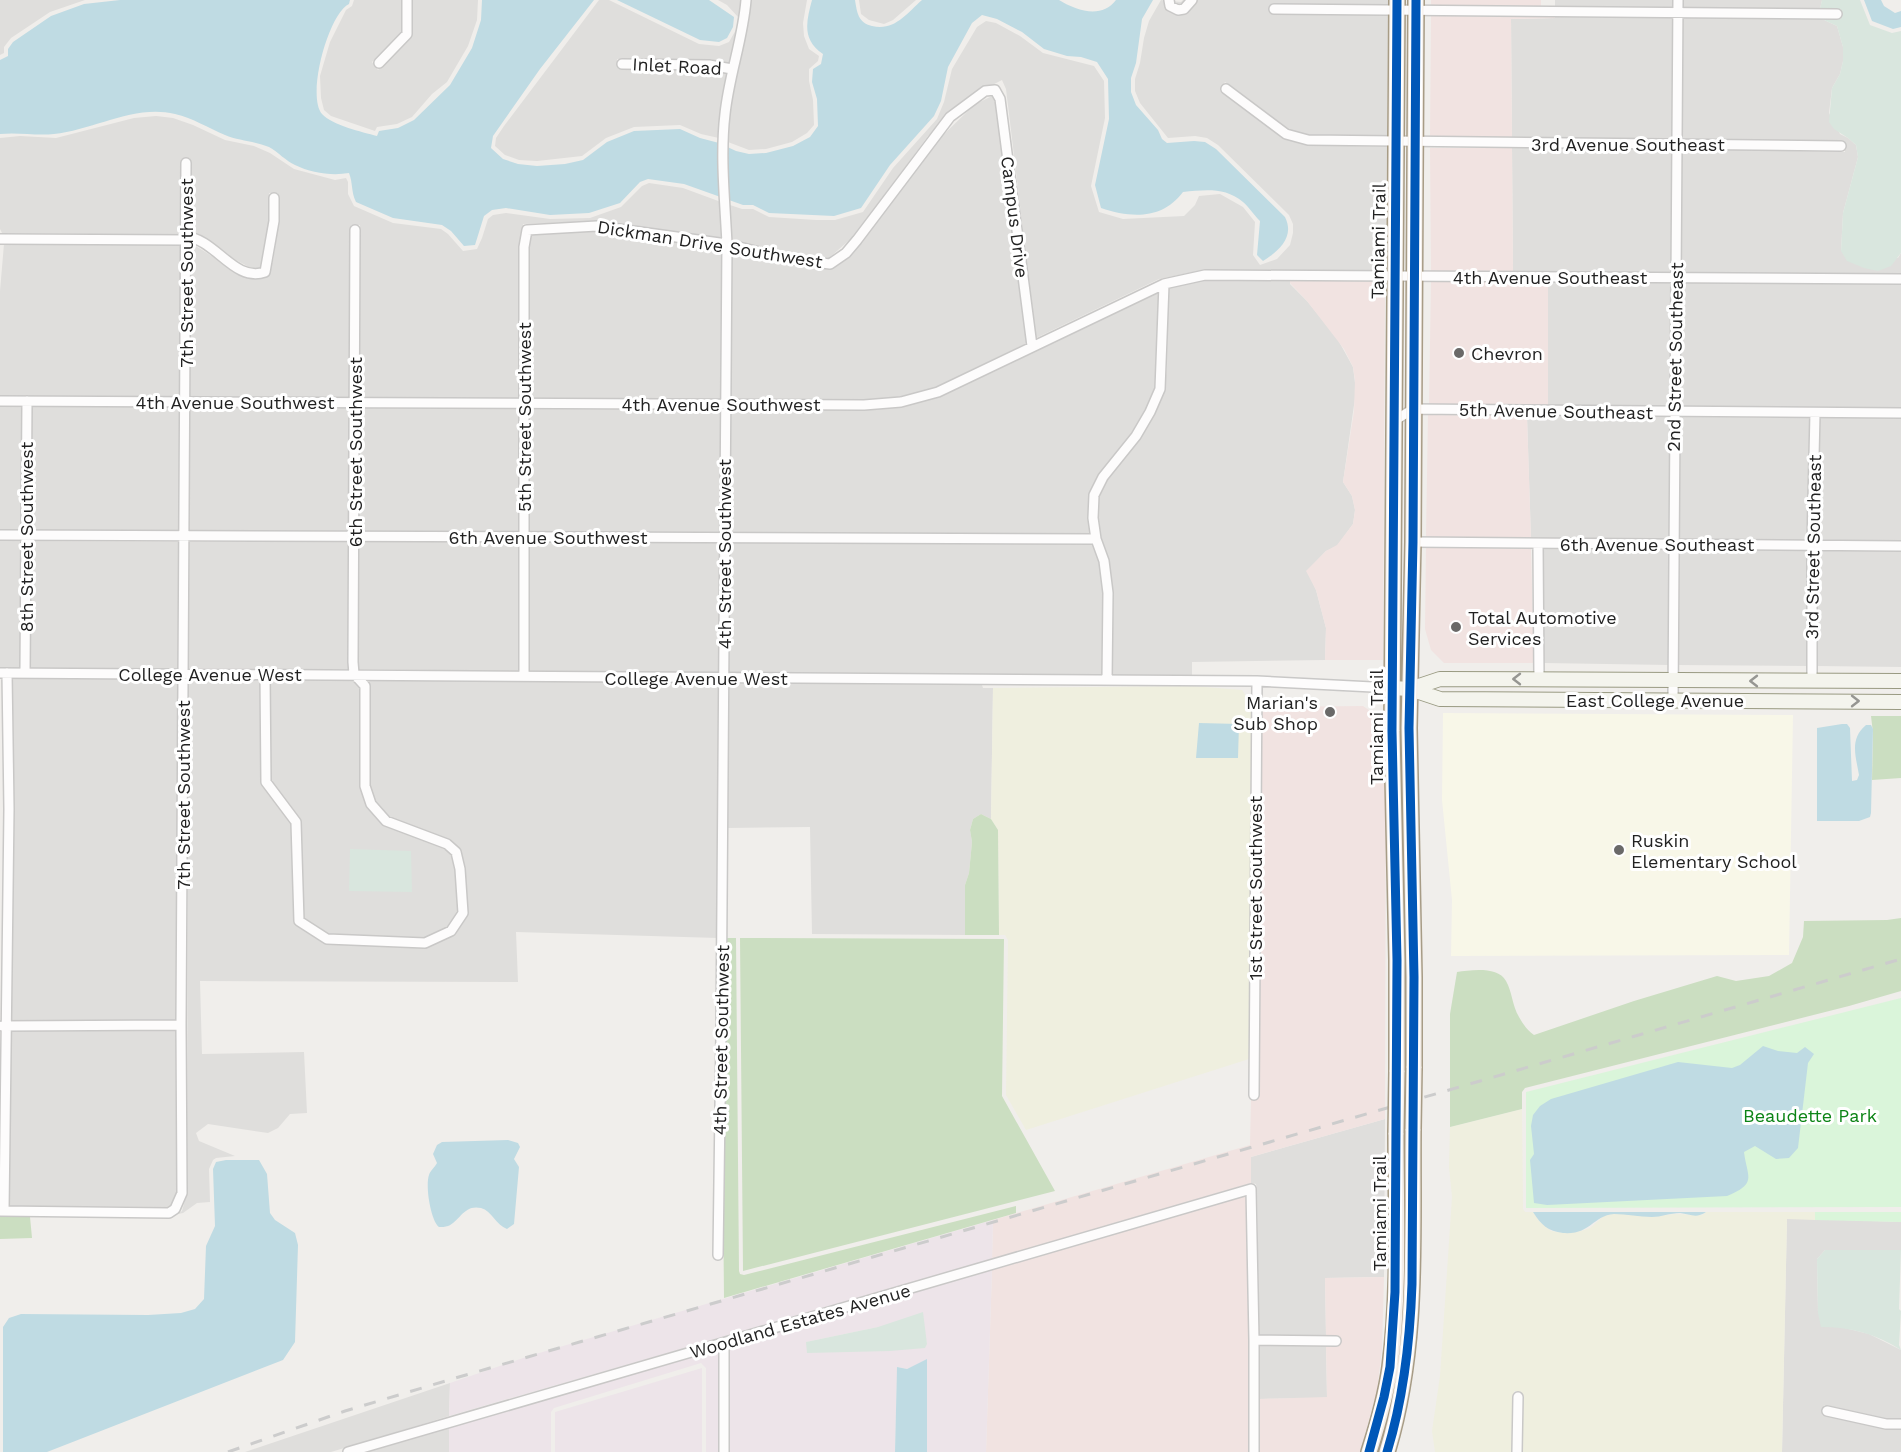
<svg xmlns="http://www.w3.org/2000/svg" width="1901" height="1452" font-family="'Work Sans',sans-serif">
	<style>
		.residential { fill: #dfdedc }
		.commercial { fill: #f1e3e1 }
		.industrial { fill: #ede4e9; fill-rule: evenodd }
		.education { fill: #f8f7e8 }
		.farmland { fill: #efefdf }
		.forest { fill: #cbdec1 }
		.wetland { fill: #d9e6de }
		.park { fill: #daf5da }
		.water { fill: #bfdbe3 }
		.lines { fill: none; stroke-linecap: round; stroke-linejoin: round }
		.minor-casing { stroke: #c9c8c7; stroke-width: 12 }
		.secondary-casing { stroke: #999a82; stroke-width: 16 }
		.primary-casing { stroke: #a79c86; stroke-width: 18 }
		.minor { stroke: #fdfcfc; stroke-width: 9 }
		.secondary { stroke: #f4f4ed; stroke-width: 14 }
		.primary { stroke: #f3ede7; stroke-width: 15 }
		.rail { stroke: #ccc; stroke-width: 3; stroke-dasharray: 12 12; stroke-linecap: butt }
		.primary-bridge-casing { stroke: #a79c86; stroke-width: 18; stroke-linecap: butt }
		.primary-bridge { stroke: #f3ede7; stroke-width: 15 }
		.cycleway-casing { stroke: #fff; stroke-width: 13 }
		.cycleway { stroke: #0057b8; stroke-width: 9 }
		.oneway { stroke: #969692 }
		.poi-dot { fill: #6a6968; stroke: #fff; stroke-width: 2 }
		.labels { text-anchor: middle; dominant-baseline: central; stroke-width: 6; stroke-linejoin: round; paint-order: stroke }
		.street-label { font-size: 18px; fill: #222; stroke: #fff }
		.poi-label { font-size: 18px; fill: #222; stroke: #fff; text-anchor: start }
		.park-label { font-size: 18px; fill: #0c8416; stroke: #fff }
	</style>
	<rect width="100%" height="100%" fill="#f0eeeb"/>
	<path class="residential" d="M0,0h85l-35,12 -39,26 -7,9v6l-4,2z
		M354,0h49l-1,32 -30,30 6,8 32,-32 2,-38h66l-1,20 -9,26 -21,36 -15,12 -20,23 -15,7 -20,3 -2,4 -44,-15 -7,-6 -3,-12 -1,-22 10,-34 16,-32 6,-4z
		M599,0h10l90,44 20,2 10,-4 8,-14 1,-11 -11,-12 -9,-5h23l-1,19 -11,44 -20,-4h-92l1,10 90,1 19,3 -7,42 -1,23 -18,-4 -21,-9 -46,2 -28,11 -24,18 -45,5 -18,-1 -14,-5 -10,-9 1,-8 8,-12z
		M750,0h57l-4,23 1,13 5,13 10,7 -1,5 -9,8v12l4,19 1,25 -7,8 -15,9 -26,7 -17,1 -21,-8v-12l5,-43 16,-66z
		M859,0h57l-23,20 -9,4 -15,-4 -8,-6z
		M1161,0l20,2 2,-2h205v5l-118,-1v10l118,1 -1,122 -79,-2 -20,-6 -63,-47 -5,8 65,49 23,6 79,2 -2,124 -181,-1 -45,9 -123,59 -30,-249 -4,-9 -33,17 -41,39 -74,100 -25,22 -40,-4 -58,-14 -1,-35 12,4h11l16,8 47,3h19l28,-8 30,-44 44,-49 7,-17 8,-33 25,-42 9,-6 10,2 24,13 23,17 51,13 10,15 1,37 -14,68 8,26 24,7 61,-3 11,-11 4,-9 21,-2 23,13 12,15 -2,33 7,10 17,-6 13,-14 3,-12v-9l-4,-9 -71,-70 -11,-7 -12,-2 -27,2 -28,-35 -5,-12v-12l5,-16 4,-25 5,-17z
		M1555,0h118v8l-118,-2z
		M1683,0h139l-2,9 -137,-1z
		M1555,17l118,1 -1,120h-160l-1,-119 43,-1z
		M1682,18l140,1 15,7 6,21v14l-3,13 -8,14 -3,25 11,21 8,4 8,7 2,12 -15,56 -2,38 57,7 3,-5v21l-220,-2v-123l164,3v-10l-164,-3z
		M996,94l31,249 -91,44 -35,10 -37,3h-134l1,-150 57,15 45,3 28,-25 73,-99 40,-39z
		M156,116l17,2 20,7 32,15 29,6 16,7 24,16 41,11 11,-2 2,4v12l6,12 39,17 48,6 7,5 15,17 14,-2 5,-11 6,-19 5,-4 13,-2 44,6 40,-1 31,-11 21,-21 7,-3 34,5 38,14 1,36 -124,-17 -75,3 -3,23v151h-161l1,-173h-9l-1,173 -160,-2 1,-153 54,34 7,2 14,-2 3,-4 4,-12 6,-40 -1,-28h-9l1,28 -9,47 -3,1 -9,-2 -13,-7 -36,-25 -9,-3 -1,-74 -9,1 1,76 -180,-2 -2,-4v-91l20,-2 36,2 78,-20z
		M1512,148l160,1v123h-159z
		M597,231l125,17 -1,152 -192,-2v-151l2,-12z
		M4,244l178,1 -1,151h-181v-105z
		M1206,280h84v4l17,17 30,37 16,29 3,24 -13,91 9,14 3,14 -2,14 -16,22 -11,5 -19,20 9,19 10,38 -1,32 -133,2v14l-80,-1 1,-83 -5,-32 -8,-22 -3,-21 2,-20 8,-17 33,-42 14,-24 10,-23 3,-23 1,-80z
		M1548,282h124l-2,125 -122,-1z
		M1681,282l220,2v124l-222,-1z
		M1159,292l-4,96 -9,21 -14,23 -32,42 -10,21 -2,22 2,17 -361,-1 1,-123h138l34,-3 38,-10z
		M0,406l22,1v123h-22z
		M181,406l-1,125 -149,-1v-123z
		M190,406l160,2v124l-161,-1z
		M359,408l161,1v123h-161z
		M529,409l192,1 -1,123 -191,-1z
		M1527,416l142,1 1,122h-139z
		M1679,417l131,1 -2,122h-129z
		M1819,418h82v123l-84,-1z
		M0,540l21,1v127h-21z
		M31,541l149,1 -1,127 -149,-1z
		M189,542h161l-1,127h-161z
		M359,542h161l-1,129 -160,-2z
		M529,542l191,1 -1,130 -191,-2z
		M729,543l364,1 6,18 5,32 -1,81 -375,-2z
		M1542,549l128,1 -1,115 -125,-2z
		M1679,550h129v116l-130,-1z
		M1817,550l84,1v116l-84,-1z
		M12,678l167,1 -2,341 -167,1 3,-217z
		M188,679l72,1 1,102 30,42 4,97 2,4 30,19 98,4 28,-12 14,-20 -2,-48 -5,-17 -12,-12 -59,-22 -14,-17 -6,-15 1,-99 -4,-6 353,3 -1,255 -202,-6 2,50 -318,-1 2,73 102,-2 3,61 -17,1 -12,14 -10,5 -60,-9 -12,9 3,8 36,15 -19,2 -3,2 -4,9 1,33 -13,1 -14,10 -5,1 4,-3 5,-18z
		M269,680h84l8,8v100l7,19 15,18 61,24 8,6 4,15 2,41 -10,16 -24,11 -96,-4 -24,-16 -4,-96 -30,-42z
		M728,683l254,2 1,3h10l-2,131 -10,-5 -8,5 -3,11 2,12 -3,31 -4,12v50l-153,-1 -2,-107 -83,1z
		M177,1030l1,163 -6,12 -4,2 -159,-1 1,-175z
		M1385,1119l-1,158 -59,1 1,58 -67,-1 -2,-143 -1,-8 -5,-1v-26z
		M1787,1218l114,4v28h-76l-8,9 1,54 23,14 28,7 32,16v69h-15l-62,-14 -2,10 63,14h16v23h-119z
		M1259,1345l67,1 1,52 -68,1z
		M450,1383l-1,33 -118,36h-86z
		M449,1427v25h-85l31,-10z"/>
	<path class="commercial" d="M1431,0h110v6l-110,-1z
		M1431,16l124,1v1l-44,1 1,119 -82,-1z
		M1430,148h82l1,124h-82z
		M1290,280l95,2 -2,378h-58l1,-32 -10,-38 -10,-19 20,-20 11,-6 16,-21 2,-14 -3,-14 -9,-14 11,-71 1,-31 -2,-13 -9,-18 -37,-48 -17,-18z
		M1431,282h117v124l-119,-2z
		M1428,415l120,1 -21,1 4,122 -105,-2z
		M1426,547l105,2 3,114h-90l-13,-13 -6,-21z
		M1363,706l16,11 7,13 -1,389 -134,38v26l-259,76 1,-39 257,-75 1,-45 7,-1 3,-392z
		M1247,1195l3,145 -1,112h-263l6,-182z
		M1384,1277l-2,72 -5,42 -17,61h-102l1,-53 68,-2 -1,-51h14v-10h-14l-1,-58z"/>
	<path class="industrial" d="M993,1220l-1,39 -543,157 1,-33 79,-27z
		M992,1270l-6,182h-59v-92l-20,9 -10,-2 -2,85h-167l1,-105zM878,1327l46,2 3,15 -121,-2z
		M719,1350v102h-13v-84l-5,-5 -147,45 -3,4v40h-102v-25z
		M702,1368v84h-147v-40z"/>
	<path class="education" d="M1443,713l350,2 -4,240 -338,1 1,-56 -10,-100z"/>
	<path class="farmland" d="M1192,686l50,4 10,15 -3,354 -223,71 -20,-35 2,-155 -3,-5h-6l-1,-105 -7,-11 2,-131z
		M1522,1109l1,100 2,3h8l6,9 12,10 14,2 16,-2 9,-3 15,-13 7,-1h21l18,3 23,-3 28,1 4,-3h109v8l-28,-1 -5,233h-260v-60l-8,-1 -1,61h-78l-3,-21 8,-55 12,-179 -3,-30 1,-40z"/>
	<path class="forest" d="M1871,716h30v62l-29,2 1,-47z
		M981,814l10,5 7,11 1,105h-34v-50l4,-12 3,-31 -2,-12 3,-11z
		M1901,918v73l-52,15 -324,82 -3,4v17l-72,18v-113l7,-42c14,-2 41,-6 49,9 6,10 6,24 13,36 4,7 8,13 15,18l100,-34 83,-25 19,5 33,-5 23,-13 11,-26 1,-16 83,-1z
		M727,938h9l3,333 1,3 4,1 272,-69v7l-292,85 -1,-107z
		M740,938l264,1 -2,157 53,95 -312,80z
		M0,1217h30l2,21 -32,1z"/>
	<path class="wetland" d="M1822,0h38l10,25 22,8 9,-2v222l-10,13 -13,5 -14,-3 -17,-7 -6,-10 2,-38 15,-56 -2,-12 -8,-7 -14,-9 -5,-7 3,-34 8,-14 3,-13v-14l-6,-21 -15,-7h19v-10h-21z
		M350,849l61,2 1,41 -63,-1z
		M1825,1250h76l-2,59 2,2 -2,34 2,5c-24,-16 -51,-23 -80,-23l-3,-14 -1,-54z
		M923,1312l4,32 -2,4 -35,3 -83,2 -1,-11 72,-15z"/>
	<path class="park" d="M1901,998v209l-375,1v-116z
		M1815,1212h86v10l-86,-2z"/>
	<path class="water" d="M120,0h230l-1,4c-20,9 -43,91 -27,110 10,11 40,18 55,22l2,-5 19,-3 16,-8 36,-35 22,-37 9,-28 1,-20h112l-54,69 -47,67 -2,12 12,11 15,5 19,2 28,-2 18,-4 24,-18 27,-11 46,-2 20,9 19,5 17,8 13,3 17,-1 27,-7 17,-9 8,-11 -1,-27 -5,-17 1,-13 8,-5 2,-10c-21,-14 -17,-32 -11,-54h43c2,12 3,23 17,26 23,5 34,-12 50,-26h137c18,11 43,19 57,0h37l-11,19 -6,44 -5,15v14l5,13 22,25 4,9 5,4 27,-2 11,1 11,7 69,68c10,20 -6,34 -22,44l-6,-6 3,-34c-6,-6 -11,-14 -17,-19 -18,-15 -38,-12 -60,-10 -21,28 -52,26 -82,16l-6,-23 14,-66 -1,-40 -11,-17 -16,-5 -14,-1 -23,-7 -22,-17 -25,-13 -15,-4 -10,8 -24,44 -7,34 -7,15 -44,49 -29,43 -27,8 -65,-3 -16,-8h-10l-59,-21 -36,-5 -8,3 -20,21 -31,10 -39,2 -44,-7 -14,2 -8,6 -9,29 -11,1 -13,-15 -9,-6 -49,-7 -37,-16c-5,-10 -3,-19 -7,-29 -17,3 -38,0 -54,-8 -9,-4 -17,-13 -26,-18 -14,-6 -30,-6 -44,-12 -17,-7 -32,-17 -50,-21 -41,-10 -81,16 -121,20 -18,2 -35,-2 -54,0v-74l8,-4v-7l5,-7 38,-26 33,-12z
		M617,0h92l25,17 -1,10 -6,11 -8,4 -19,-2z
		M1864,0h17l3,6 11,7 6,-2v16l-8,2 -21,-8z
		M1199,723l40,1 -1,34h-42z
		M1842,724h5l3,4 2,53 5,-1 2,-5c-3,-18 -10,-36 7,-50h5l2,4 -2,84 -1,4 -11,4h-42v-93z
		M1763,1046l15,5 19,2 8,-6 9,7 -6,9 -10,85 -9,10 -13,1 -21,-13 -11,6c3,25 14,31 -17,44l-180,9 -13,-2 -4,-43 4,-6 -3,-28 2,-11 7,-9 11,-7 127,-37 54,6 8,-3z
		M508,1140l10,3 2,4 -6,12 5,8 -5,57 -7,5c-11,-4 -15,-18 -26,-21 -17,-4 -21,13 -33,18 -3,1 -6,1 -9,1 -8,-6 -14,-41 -10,-52 1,-4 6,-8 8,-12l-4,-9 4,-9 5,-3z
		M226,1160h33l8,14 3,39 5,7 20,13 3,12 -3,97 -12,18 -236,92h-44v-125l6,-9 12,-4 127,1 33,-2 14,-4 9,-10 2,-53 9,-20 -2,-57 3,-7z
		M1533,1212h173c-10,7 -16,2 -26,1 -10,0 -19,4 -28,4 -13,0 -25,-3 -38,-3 -22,2 -23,21 -51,19 -15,-2 -22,-8 -30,-21z
		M927,1359v93h-32l2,-85 10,2z"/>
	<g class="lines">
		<defs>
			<path id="minor" d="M1169,0l1,6 8,4 6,-1 8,-9
				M1274,9l563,5
				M379,63l28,-29v-34
				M622,64l87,1 23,4
				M1226,89l60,45 22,6 533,6
				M186,237c29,1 48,46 79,35l9,-51v-23
				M0,239l187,1
				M0,401l864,4 37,-3 37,-10 226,-108 41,-9 696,4
				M1394,421l19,-12 488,4
				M0,535l1096,4
				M1413,542l488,4
				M1538,544l1,135
				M0,673l1257,8 135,7
				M25,673l2,-272
				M265,675l1,107 30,40 3,99 28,18 98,4 26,-12 12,-18 -3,-44 -4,-17 -9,-8 -61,-23 -15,-17 -6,-18v-100l-11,-12 -1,-12 2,-432
				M524,676v-429l3,-17 70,-4 130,18 61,15 42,5 16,-11 11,-13 93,-123 35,-26 10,-1 5,9 32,247
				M1107,680l1,-87 -4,-32 -8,-22 -3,-21 1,-23 9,-18 33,-41 14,-24 10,-23 4,-105
				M1812,681v-136l3,-132
				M1673,700l5,-700
				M2,1026l179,-1
				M1254,1095l3,-414
				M0,1211l169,2 6,-4 7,-16 -1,-168 5,-862
				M4,1211l5,-402 -2,-136
				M718,1255l3,-221 6,-790c-2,-43 -7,-88 -2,-130 4,-39 18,-75 21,-114
				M1254,1340l82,1
				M1827,1411l59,13h15
				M348,1452l903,-263 3,151v112
				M724,1452v-109
				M1517,1452l1,-55"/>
			<path id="secondary" d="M1392,688l18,1 30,10 461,3
				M1410,689l30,-10 461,2"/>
			<path id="primary" d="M1414,1068v-91l-5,-249 4,-186 3,-542
				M1397,1072v-112l-5,-229 5,-731
				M1369,1452c9,-28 17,-56 21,-85 10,-77 6,-157 6,-234
				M1387,1452c32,-105 25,-215 26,-323"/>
		</defs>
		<use href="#minor" class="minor-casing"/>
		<use href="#secondary" class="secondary-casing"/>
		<use href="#primary" class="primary-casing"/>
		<use href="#minor" class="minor"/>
		<use href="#secondary" class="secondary"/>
		<use href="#primary" class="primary"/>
		<path class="rail" d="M228,1452l117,-41 107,-32 1449,-420"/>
		<defs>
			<path id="primary-bridge" d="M1413,1129l1,-61
				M1396,1133l1,-61"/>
		</defs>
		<use href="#primary-bridge" class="primary-bridge-casing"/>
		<use href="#primary-bridge" class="primary-bridge"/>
		<defs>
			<path id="cycleway" d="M1369,1452l15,-55 6,-30 5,-75 2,-332 -5,-229 5,-731
				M1387,1452c17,-55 23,-110 25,-168l2,-307 -5,-249 4,-186 3,-542"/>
		</defs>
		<use href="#cycleway" class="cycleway-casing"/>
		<use href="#cycleway" class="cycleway"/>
	</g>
	<defs><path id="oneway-chevron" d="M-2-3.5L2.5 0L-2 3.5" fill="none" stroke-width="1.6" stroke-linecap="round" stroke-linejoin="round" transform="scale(1.5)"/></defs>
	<g class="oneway">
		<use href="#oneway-chevron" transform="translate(1517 679) rotate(180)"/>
		<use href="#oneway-chevron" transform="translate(1754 681) rotate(-180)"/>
		<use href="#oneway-chevron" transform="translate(1855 701)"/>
	</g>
	<g class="poi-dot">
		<circle cx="1459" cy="353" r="6"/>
		<circle cx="1456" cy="627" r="6"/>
		<circle cx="1330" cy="712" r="6"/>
		<circle cx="1619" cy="850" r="6"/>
	</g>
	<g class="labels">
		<g class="street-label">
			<text transform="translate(677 66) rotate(3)">Inlet Road</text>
			<text x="1628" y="144">3rd Avenue Southeast</text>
			<text transform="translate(1015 217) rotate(83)">Campus Drive</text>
			<text transform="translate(1378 241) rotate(-89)">Tamiami Trail</text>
			<text transform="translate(710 244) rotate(9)">Dickman Drive Southwest</text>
			<text transform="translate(186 273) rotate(-90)">7th Street Southwest</text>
			<text x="1550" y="277">4th Avenue Southeast</text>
			<text transform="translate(1675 357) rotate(-89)">2nd Street Southeast</text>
			<text x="235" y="402">4th Avenue Southwest</text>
			<text x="721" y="404">4th Avenue Southwest</text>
			<text transform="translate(1556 411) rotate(1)">5th Avenue Southeast</text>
			<text transform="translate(524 417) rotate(-90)">5th Street Southwest</text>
			<text transform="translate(355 452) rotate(-90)">6th Street Southwest</text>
			<text transform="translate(26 537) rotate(-90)">8th Street Southwest</text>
			<text x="548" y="537">6th Avenue Southwest</text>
			<text x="1657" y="544">6th Avenue Southeast</text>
			<text transform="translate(1813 547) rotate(-89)">3rd Street Southeast</text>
			<text transform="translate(724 554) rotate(-90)">4th Street Southwest</text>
			<text x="210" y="674">College Avenue West</text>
			<text x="696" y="678">College Avenue West</text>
			<text x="1655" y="700">East College Avenue</text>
			<text transform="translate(1376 727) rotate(-90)">Tamiami Trail</text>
			<text transform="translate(183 795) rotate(-90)">7th Street Southwest</text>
			<text transform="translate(1255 888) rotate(-90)">1st Street Southwest</text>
			<text transform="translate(721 1040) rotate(-89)">4th Street Southwest</text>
			<text transform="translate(1379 1213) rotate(-90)">Tamiami Trail</text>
			<text transform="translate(800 1321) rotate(-16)">Woodland Estates Avenue</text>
		</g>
		<g class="poi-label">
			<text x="1471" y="353">Chevron</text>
			<text x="1468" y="617">Total Automotive<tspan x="1468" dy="21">Services</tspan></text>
			<text x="1318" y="702" text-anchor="end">Marian's<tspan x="1318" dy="21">Sub Shop</tspan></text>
			<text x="1631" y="840">Ruskin<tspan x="1631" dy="21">Elementary School</tspan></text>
		</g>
		<g class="park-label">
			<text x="1810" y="1115">Beaudette Park</text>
		</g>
	</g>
</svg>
